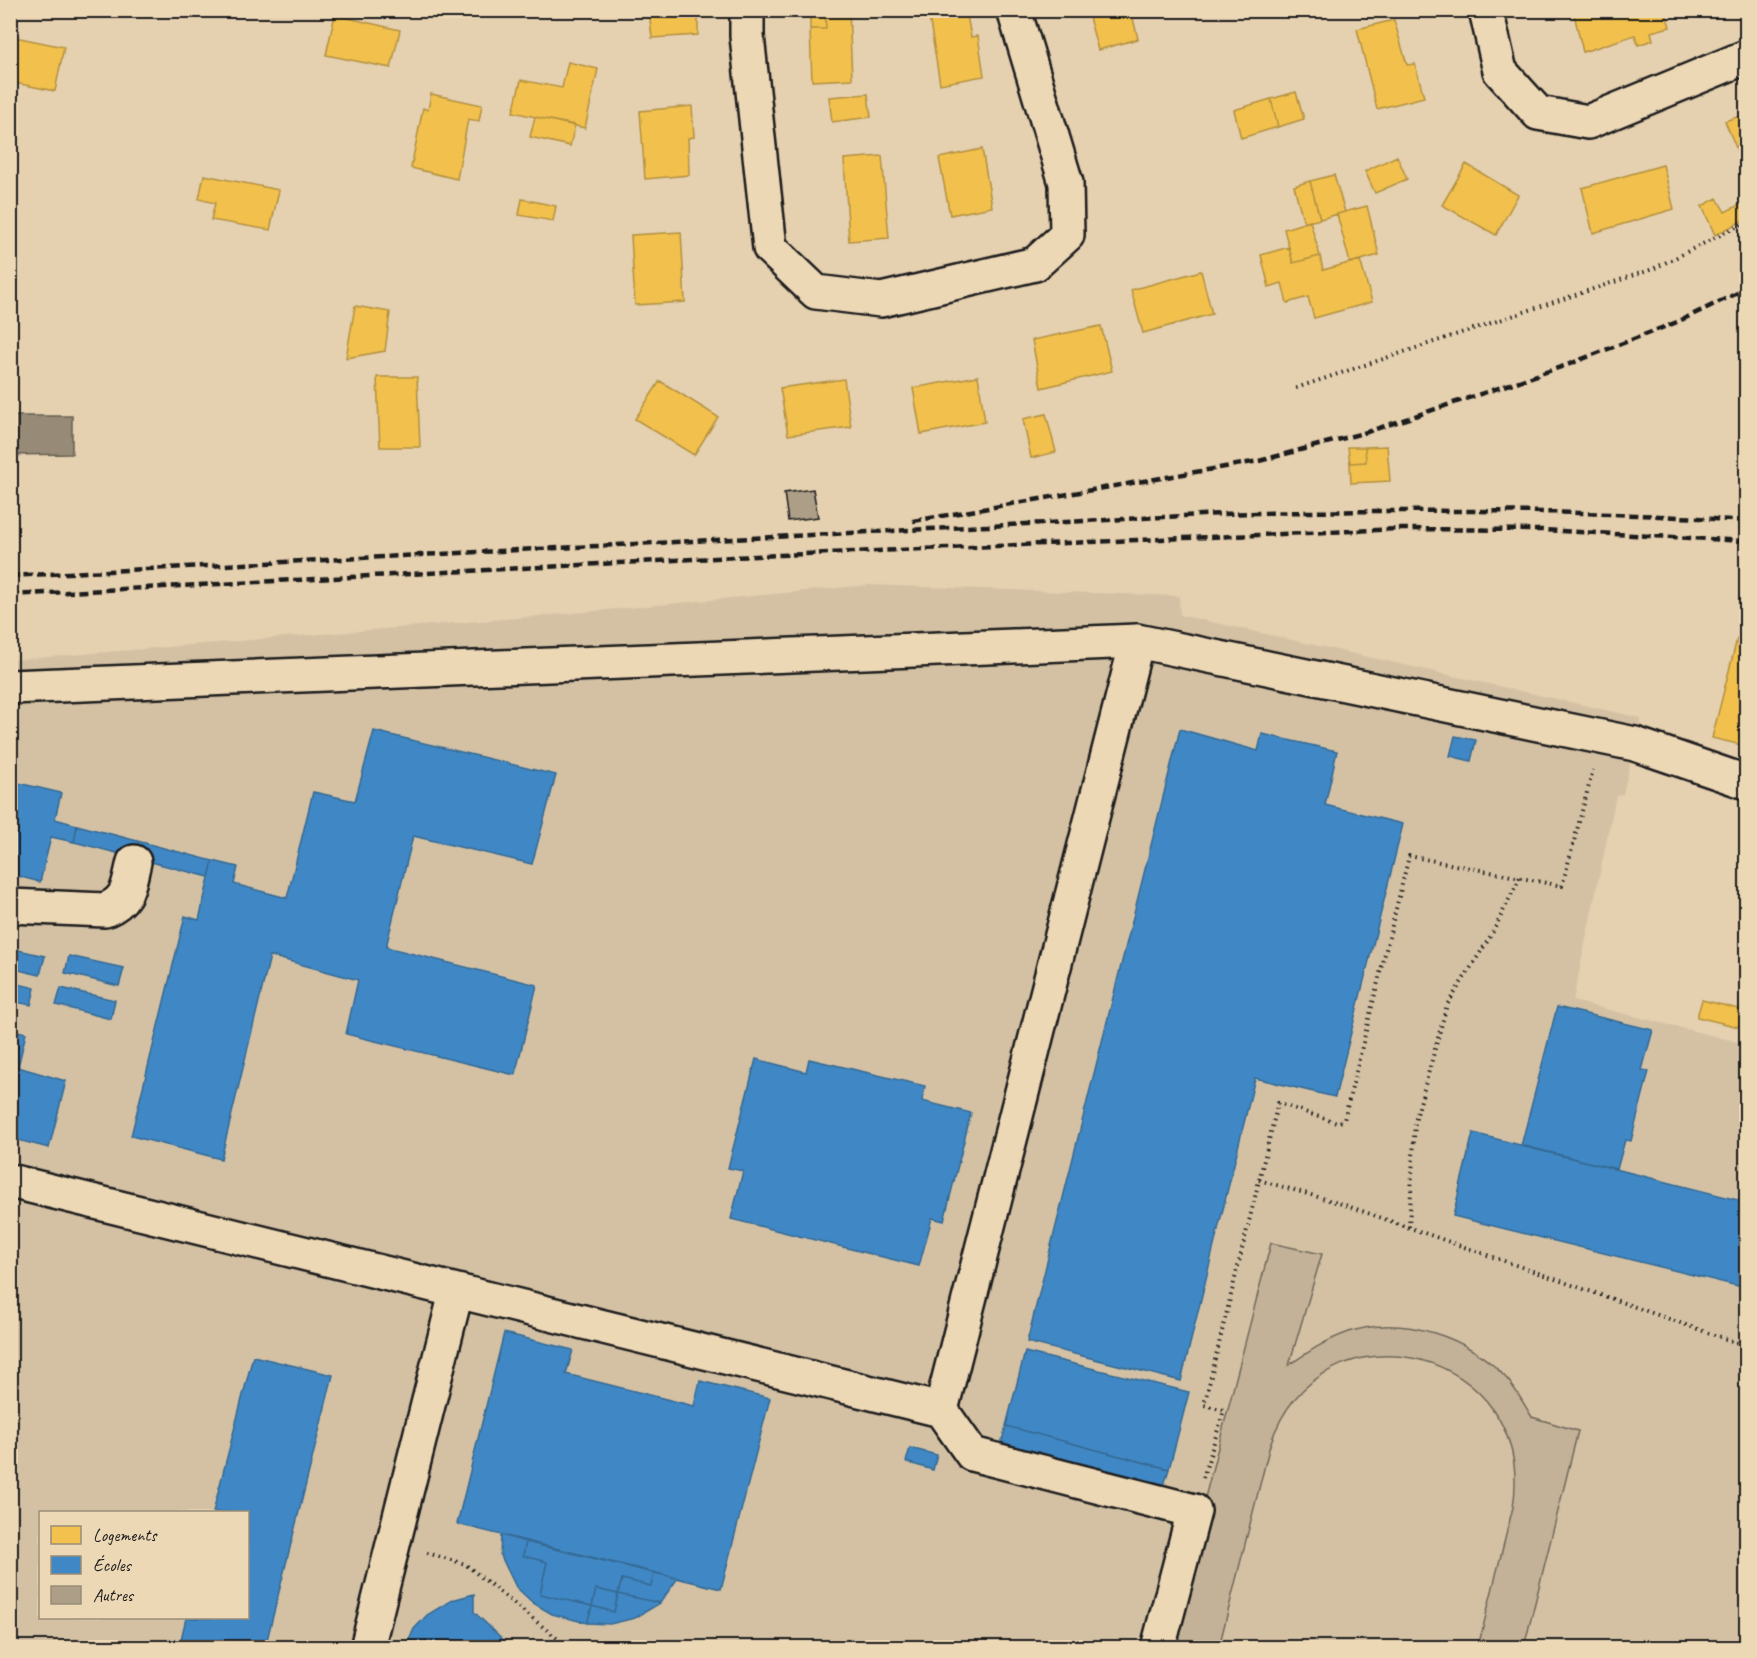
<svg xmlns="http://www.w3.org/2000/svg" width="1757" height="1658" font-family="Caveat,sans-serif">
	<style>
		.built { fill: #d4c1a4; fill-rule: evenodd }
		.green { fill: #c3b297; stroke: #70675a; stroke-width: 1.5 }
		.water { fill: #978b77; stroke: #665f53; stroke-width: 1.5 }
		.homes { fill: #f2c14e; stroke: #b2903f; stroke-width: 1.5 }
		.schools { fill: #3f88c5; stroke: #346892; stroke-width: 1.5 }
		.building { fill: #ac9e87; stroke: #1c1c1c; stroke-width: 1.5 }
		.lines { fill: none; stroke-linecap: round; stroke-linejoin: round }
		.minor-casing { stroke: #1c1c1c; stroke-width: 38 }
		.path { stroke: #1c1c1c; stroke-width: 4; stroke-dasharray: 1.5 4.5; stroke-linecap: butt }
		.minor { stroke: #edd8b6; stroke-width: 33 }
		.rail { stroke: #1c1c1c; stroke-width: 4.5; stroke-dasharray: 9 4.5; stroke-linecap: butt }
	</style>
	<rect width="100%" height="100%" fill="#e5d0b0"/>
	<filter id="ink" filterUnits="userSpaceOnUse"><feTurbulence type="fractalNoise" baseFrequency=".0167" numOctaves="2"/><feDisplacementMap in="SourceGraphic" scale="12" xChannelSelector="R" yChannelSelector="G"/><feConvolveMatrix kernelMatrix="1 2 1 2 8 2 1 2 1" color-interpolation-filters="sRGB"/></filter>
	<g filter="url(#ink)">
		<path class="built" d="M868,585l311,11 1,19 461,103 -18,76 -7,2 -43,205 173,43v603l-1735,1v-988l553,-46zM40,1512h208v106h-208z"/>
		<path class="green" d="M1271,1243l51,11 -33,111c19,-13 37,-25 60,-33 54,-18 121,5 158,47 10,11 17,26 25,38l46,14 -54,216h-46l35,-140c25,-159 -193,-213 -243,-62l-51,202 -53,1z"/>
		<path class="water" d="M11,416h61v38l-61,1z"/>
		<path class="homes" d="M649,10h49v25l-46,3z
			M825,10l1,19h-16v-17z
			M825,10h24l3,69 -40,2 -2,-52h16z
			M966,10l5,27 7,-1 6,40 -44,8 -11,-68z
			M1087,10h44l7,29 -40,11z
			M1573,10h92l5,17 -19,5 2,8 -15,5 -3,-10 -52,17z
			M335,15l65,15 -9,38 -65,-13z
			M1394,20l13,45 8,-1 9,33 -47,12 -20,-80z
			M10,36l54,11 -9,44 -45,-9z
			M568,62l30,7 -13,59 -72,-16 8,-32 41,8z
			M1296,92l8,27 -26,8 -7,-28z
			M431,94l51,11 -3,16 -11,-2 -11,60 -46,-11 12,-60 5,2z
			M868,94l3,23 -39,5 -3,-25z
			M1271,99l7,28 -37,11 -7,-28z
			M692,106l2,31 -6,1 1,37 -44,4 -5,-68z
			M1746,114v52l-2,1 -19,-46z
			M535,117l40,8 -5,21 -40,-9z
			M982,149l10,58 -42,8 -11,-57z
			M882,156l7,82 -40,3 -5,-82z
			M1397,156l10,23 -32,14 -10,-22z
			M1466,164l52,31 -22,40 -54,-30z
			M1663,165l11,44 -81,24 -11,-45z
			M204,175l75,15 -9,40 -59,-10 4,-17 -16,-4z
			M1334,175l11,37 -25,7 -10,-38z
			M1310,181l10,38 -16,4 -10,-37z
			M1717,198l8,14 16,-8 5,15 -31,16 -13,-29z
			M522,199l34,7 -3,15 -34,-6z
			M1367,206l12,49 -29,8 -13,-49z
			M1310,221l10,35 -27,7 -9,-34z
			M681,232l4,70 -50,3 -4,-70z
			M1289,247l4,16 27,-7 3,14 37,-10 12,42 -58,16 -6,-21 -21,6 -5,-20 -13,4 -8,-32z
			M1201,271l11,43 -69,19 -12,-43z
			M355,306l35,6 -5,39 -39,7z
			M1101,326l11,45 -71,17 -9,-48z
			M978,376l7,46 -64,12 -8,-46z
			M377,377h40l3,70h-40z
			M844,379l7,48 -63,8 -8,-47z
			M660,381l58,36 -24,38 -59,-36z
			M1046,414l10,38 -25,6 -8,-39z
			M1387,446l3,35 -39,2 -1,-20 16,-1 -1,-15z
			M1348,447h17l1,15 -16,1z
			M1737,639l9,3v104l-34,-8z
			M1702,1000l41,10 -4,17 -42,-10z"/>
		<path class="schools" d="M1180,729l78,22 4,-17 75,17 -12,54 78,19 -68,273 -80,-19 -74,303 -154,-39z
			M374,731l182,44 -24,89 -119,-28 -27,111 151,38 -22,90 -169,-41 12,-54 -88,-24 -49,203 -90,-23 54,-220 14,4 14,-59 25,6 -4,17 53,14 26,-106 42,9z
			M1455,736l21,4 -5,21 -21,-5z
			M10,781l51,12 -6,26 22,6 -3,17 -23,-5 -11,45 -30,-8z
			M77,825l136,36 -4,16 -135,-35z
			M10,948l35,8 -5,19 -30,-7z
			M69,956l55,12 -5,18 -54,-13z
			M10,982l25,6 -4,17 -21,-4z
			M61,988l54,12 -4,19 -55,-14z
			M1557,1007l96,23 -11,40 7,1 -18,70 -6,-1 -8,29 -96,-23z
			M10,1029l16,4 -8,34 48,14 -17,67 -39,-10z
			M756,1059l50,13 3,-13 116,27 -3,15 49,12 -27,108 -12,-3 -13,48 -188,-47 12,-48 -15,-3z
			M1473,1133l273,69v86l-293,-72z
			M504,1333l69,17 -7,24 128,32 6,-25 70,17 -49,191 -264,-65z
			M1025,1352l164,40 -20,77 -163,-43z
			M253,1356l80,19 -68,273h-86l7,-30h62v-106h-35z
			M1006,1426l163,43 -6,19 -163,-40z
			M910,1448l27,7 -4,15 -27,-8z
			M501,1535l25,7 -3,14 24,6 -7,32 52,12 -5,17 -35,-9 -19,-11 -17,-16 -16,-33z
			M526,1542l128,31 -3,13 -29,-7 -4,15 -22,-5 -4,17 -52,-12 7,-32 -24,-6z
			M654,1573l24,5 -18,25 -42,-9 4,-15 29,7z
			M596,1589l22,5 -4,18 -22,-6z
			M474,1594v18l38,36h-107l9,-19 13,-14 25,-15z
			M618,1594l42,9 -25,15 -25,6 -23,-1 5,-17 22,6z"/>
		<path class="building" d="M813,489l5,28 -30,4 -4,-28z"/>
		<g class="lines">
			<defs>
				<path id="minor" d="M747,10v26l23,212 46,44 65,8 154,-36 32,-29 -1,-52 -52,-173
					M1486,10l14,61 38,42 50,9 158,-65
					M10,687l1127,-46 498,103 111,38
					M10,906l95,4c24,-10 23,-24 29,-48
					M10,1181l931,229 31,44 222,57 -36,137
					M941,1410l196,-769
					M367,1648l89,-355"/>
			</defs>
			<use href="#minor" class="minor-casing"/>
			<path class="path" d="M1296,388l357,-119 93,-47
				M1259,1180l80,23 407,143
				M1409,1227l6,-105 32,-117 45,-71 28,-57
				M1203,1478l21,-68 -20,-5 74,-302 59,20 7,-3 65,-264 153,30 31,-116
				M427,1553l38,11 104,84"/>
			<use href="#minor" class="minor"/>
			<path class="rail" d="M913,521l346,-60 108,-29 200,-67 110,-43 69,-33
				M10,576l1212,-62c175,-5 350,-5 524,7
				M10,595l723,-38 667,-28 141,1 205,11"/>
		</g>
	</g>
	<rect width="1757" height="1658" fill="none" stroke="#edd8b6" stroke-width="36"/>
	<rect x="18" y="18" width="1721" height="1622" fill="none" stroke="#1c1c1c" stroke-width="2" filter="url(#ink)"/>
	<rect x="39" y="1511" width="210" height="108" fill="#edd8b6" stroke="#998d78" stroke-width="1.5"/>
	<rect x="51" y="1526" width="30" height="18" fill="#f2c14e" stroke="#998d78" stroke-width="1.5"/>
	<text x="93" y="1541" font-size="18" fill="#1c1c1c">Logements</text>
	<rect x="51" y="1556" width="30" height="18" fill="#3f88c5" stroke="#998d78" stroke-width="1.5"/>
	<text x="93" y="1571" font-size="18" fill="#1c1c1c">Écoles</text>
	<rect x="51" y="1586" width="30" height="18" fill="#ac9e87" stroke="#998d78" stroke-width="1.5"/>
	<text x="93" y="1601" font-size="18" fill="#1c1c1c">Autres</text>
</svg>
